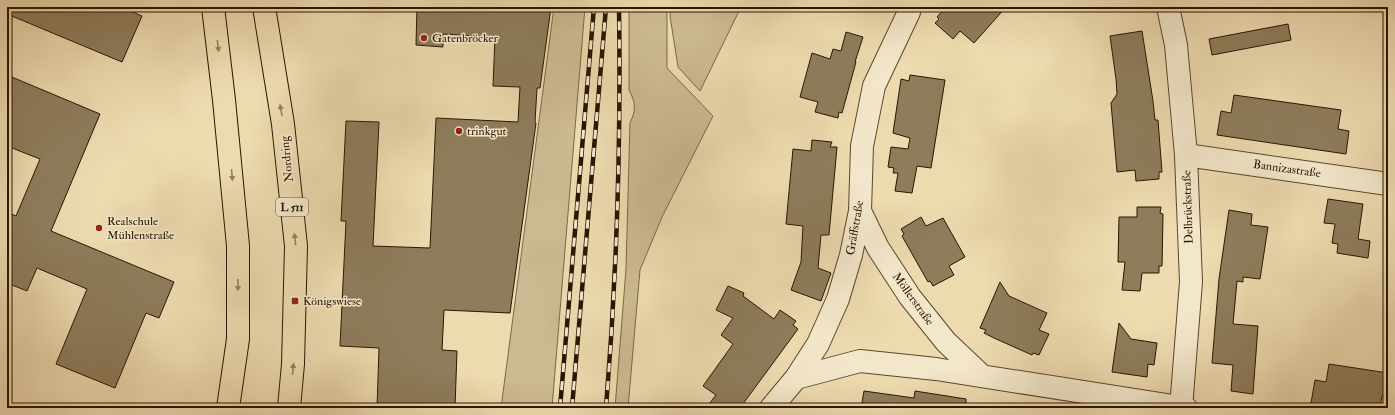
<svg xmlns="http://www.w3.org/2000/svg" width="1395" height="415" font-family="'IM FELL Double Pica',serif">
	<style>
		.green { fill: #ccb991; stroke: #7a6848 }
		.building { fill: #8e7c5b; stroke: #281600 }
		.lines { fill: none; stroke-linecap: round; stroke-linejoin: round }
		.minor-casing { stroke: #59472c; stroke-width: 24 }
		.primary-casing { stroke: #281600; stroke-width: 24 }
		.minor { stroke: #f3e7cb; stroke-width: 22 }
		.primary { stroke: #eddaaf; stroke-width: 22 }
		.rail-casing { stroke: #281600; stroke-width: 4.5 }
		.rail { stroke: #f3e7cb; stroke-width: 3; stroke-dasharray: 9; stroke-linecap: butt }
		.oneway { fill: #948260 }
		.poi-dot { fill: #8f2418; stroke: #f3e7cb; stroke-width: 1.5 }
		.labels { text-anchor: middle; dominant-baseline: central; stroke-width: 3; stroke-linejoin: round; paint-order: stroke }
		.shield { fill: #f3e7cb; stroke: #65553d; stroke-width: 1 }
		.shield-label { font-size: 11px; font-weight: bold; fill: #281600 }
		.poi-label { font-size: 12px; fill: #281600; stroke: #f3e7cb; text-anchor: start }
		.street-label { font-size: 12px; fill: #281600; stroke: #f3e7cb }
	</style>
	<rect width="100%" height="100%" fill="#eddaaf"/>
	<filter id="stains"><feTurbulence type="fractalNoise" baseFrequency=".005" numOctaves="4"/><feColorMatrix values="0 0 0 0 .2 0 0 0 0 .09 0 0 0 0 .02 0 0 0 .5 -.17"/></filter>
	<radialGradient id="worn" r=".72"><stop offset=".6" stop-color="#630" stop-opacity="0"/><stop offset="1" stop-color="#630" stop-opacity=".3"/></radialGradient>
	<path class="green" d="M554,7h31l-33,401h-51z
		M629,7h38v61l46,48 -51,101 -22,53 -12,138h-13l11,-139 4,-146c6,-13 6,-20 -1,-33z
		M671,7h70l-41,84 -22,-24 -8,-51z"/>
	<path class="building" d="M7,7h114l21,9 -20,46 -115,-48z
		M417,7h134l-11,81h-3l-2,34 1,1 -26,190 -66,-3 -2,40 15,1 -2,57h-78l2,-60 -39,-2 6,-125h-5l5,-100 33,1 -6,124 57,2 6,-130 82,4 2,-35 -27,-1 2,-49 -52,-3v13l-27,-2z
		M946,7h60l-32,36 -14,-12 -7,8 -18,-16 4,-4 -2,-2z
		M1288,24l3,16 -79,15 -3,-16z
		M1142,31l11,70 2,19h3l4,52h-3v7l-23,2 -1,-11 -18,2 -6,-69 6,-9 -1,-15 -6,-43z
		M846,32l17,5 -8,25h1l-14,51 -3,-1 -1,6 -23,-6 3,-10 -18,-5 12,-44 18,6 3,-10 8,2z
		M7,75l93,39 -49,117 123,51 -15,36 -13,-5 -31,75 -59,-24 31,-75 -50,-21 -10,23 -20,-8v-71l9,4 24,-57 -33,-13z
		M910,75l35,5 -14,88 -14,-2 -5,27 -17,-2 3,-18h-5l1,-5 -6,-1 3,-20 17,2 2,-11 -17,-5 8,-54 8,2z
		M1234,95l107,15 -3,19 11,2 -3,23 -129,-19 4,-24 10,2z
		M812,140l20,2 -2,5h7l-8,88h-8l-3,33 13,5 -10,28 -30,-11 10,-28 2,-36 -17,-2 7,-75 18,2z
		M1328,199l35,5 -5,35 12,2 -2,17 -31,-5 1,-9 -6,-1 3,-19 -11,-1z
		M1137,207h24l-1,6 3,1 -1,52h-3v7h-17l-2,18 -18,-1 3,-28h-7l1,-45h18z
		M1229,210l23,4 -1,11 17,2 -8,52 -17,-2v5l-6,-1 -4,43 25,2 -5,68 -22,-3 2,-26 -21,-2 7,-84z
		M921,217l5,9 17,-8 22,39 -16,9 5,9 -21,11 -3,-5 -2,1 -26,-46 2,-2 -3,-5z
		M1000,282l9,14 38,17 -8,17 10,4 -10,21 -6,-2 -1,2 -38,-17 -10,-5 2,-3 -6,-2z
		M728,286l16,7 -1,3 31,23 6,-9 16,11 -3,4 5,4 -58,79h-34l10,-13 -13,-9 30,-42 -12,-9 12,-17 -17,-8z
		M1119,323l12,16 26,4 -3,22 -6,-1 -1,13 -35,-5z
		M1329,364l59,9v24l-6,-1 -2,12h-36l-33,-5 4,-23 11,2z
		M864,391l50,7 1,-7 51,8v9h-105z"/>
	<g class="lines">
		<defs>
			<path id="minor" d="M1168,7l8,38 10,110 5,127 -10,126
				M1186,155l202,29
				M860,211l18,37 32,49 36,45 36,34
				M796,378l64,-17 76,8 250,39
				M771,408l25,-30 22,-34 20,-45 13,-44 9,-44 2,-65 12,-60 35,-74 -1,-5"/>
			<path id="primary" d="M213,7l11,93 14,146v93l-10,69
				M264,7l19,117 13,122 -3,118 -4,44"/>
		</defs>
		<use href="#minor" class="minor-casing"/>
		<use href="#primary" class="primary-casing"/>
		<use href="#minor" class="minor"/>
		<use href="#primary" class="primary"/>
		<defs>
			<path id="rail" d="M560,408l34,-401
				M572,408l34,-401
				M606,408c11,-134 15,-267 13,-401"/>
		</defs>
		<use href="#rail" class="rail-casing"/>
		<use href="#rail" class="rail"/>
	</g>
	<defs><path id="oneway-solid" d="M-6-.8H1V-3.2L6.5 0L1 3.2V.8H-6Z"/></defs>
	<g class="oneway">
		<use href="#oneway-solid" transform="translate(218 46) rotate(83)"/>
		<use href="#oneway-solid" transform="translate(281 110) rotate(-100)"/>
		<use href="#oneway-solid" transform="translate(232 175) rotate(85)"/>
		<use href="#oneway-solid" transform="translate(295 239) rotate(-96)"/>
		<use href="#oneway-solid" transform="translate(238 285) rotate(91)"/>
		<use href="#oneway-solid" transform="translate(293 369) rotate(-85)"/>
	</g>
	<g class="poi-dot">
		<circle cx="424" cy="38" r="4"/>
		<circle cx="459" cy="131" r="4"/>
		<circle cx="99" cy="228" r="4"/>
		<rect x="291" y="297" width="8" height="8" rx="2"/>
	</g>
	<g class="labels">
		<rect class="shield" x="276" y="198" width="32" height="18" rx="3"/>
		<g class="shield-label">
			<text x="292" y="207">L 511</text>
		</g>
		<g class="poi-label">
			<text x="432" y="38">Gatenbröcker</text>
			<text x="467" y="131">trinkgut</text>
			<text x="107" y="221">Realschule<tspan x="107" dy="14">Mühlenstraße</tspan></text>
			<text x="303" y="301">Königswiese</text>
		</g>
		<g class="street-label">
			<text transform="translate(287 159) rotate(-96)">Nordring</text>
			<text transform="translate(1287 169) rotate(8)">Bannizastraße</text>
			<text transform="translate(1188 207) rotate(-92)">Delbrückstraße</text>
			<text transform="translate(855 228) rotate(-80)">Gräffstraße</text>
			<text transform="translate(913 299) rotate(54)">Möllerstraße</text>
		</g>
	</g>
	<rect width="1395" height="415" fill="none" stroke="#eddaaf" stroke-width="24"/>
	<rect x="8" y="8" width="1379" height="399" fill="none" stroke="#281600" stroke-width="2"/>
	<rect x="12" y="12" width="1371" height="391" fill="none" stroke="#281600"/>
	<rect width="100%" height="100%" filter="url(#stains)"/>
	<rect width="100%" height="100%" fill="url(#worn)"/>
</svg>
